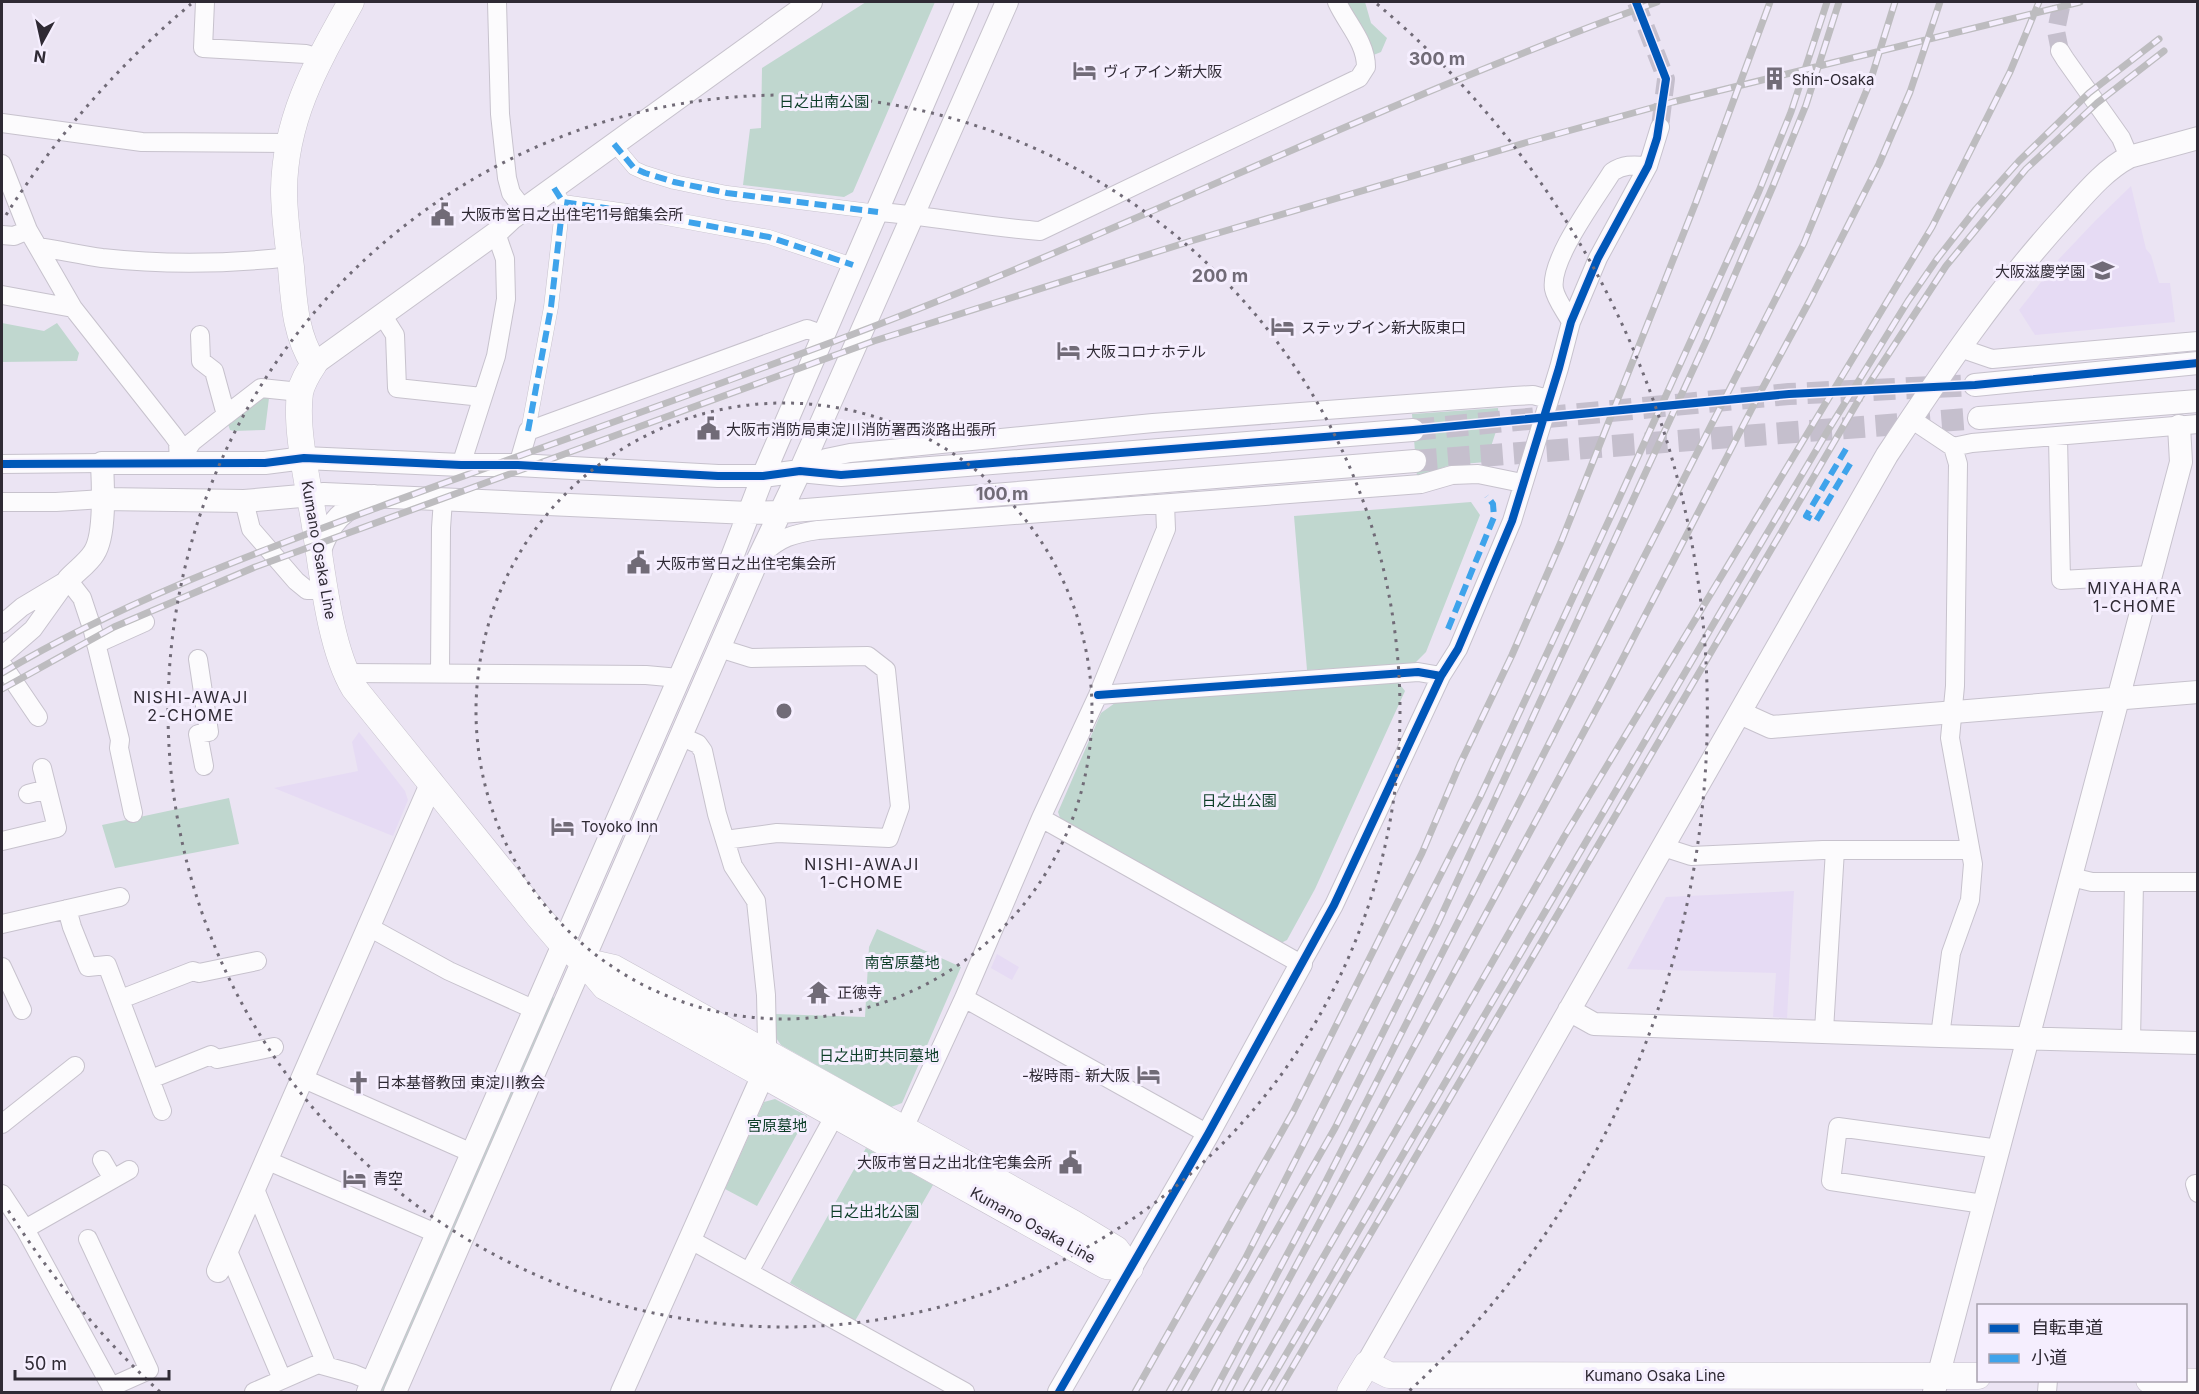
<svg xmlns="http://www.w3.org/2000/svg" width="2199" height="1394" font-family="Inter,'Noto Sans JP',sans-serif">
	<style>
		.built { fill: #e6dbf4 }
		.green { fill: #c0d7cf }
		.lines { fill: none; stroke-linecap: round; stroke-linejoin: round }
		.minor-tunnel { stroke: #c5bfcd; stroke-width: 18; stroke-dasharray: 18 9; stroke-linecap: butt }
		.tertiary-tunnel { stroke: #c5bfcd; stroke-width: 22; stroke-dasharray: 22 11; stroke-linecap: butt }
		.pedestrian-casing { stroke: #c7c2cd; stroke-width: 15 }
		.minor-casing { stroke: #c7c2cd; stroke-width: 20 }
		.tertiary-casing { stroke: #c7c2cd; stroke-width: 24 }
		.secondary-casing { stroke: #c7c2cd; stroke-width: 27 }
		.pedestrian { stroke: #fcfbfd; stroke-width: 14 }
		.minor { stroke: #fcfbfd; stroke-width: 18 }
		.tertiary { stroke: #fcfbfd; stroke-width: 22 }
		.secondary { stroke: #fcfbfd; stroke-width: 26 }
		.rail-casing { stroke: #bdbcbf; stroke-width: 7 }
		.rail { stroke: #f5eefe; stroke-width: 4.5; stroke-dasharray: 14; stroke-linecap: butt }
		.quiet { stroke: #3ea3eb; stroke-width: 6; stroke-dasharray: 12 6; stroke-linecap: butt }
		.cycleway-casing { stroke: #f5eefe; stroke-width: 11 }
		.cycleway { stroke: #0057b8; stroke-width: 8 }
		.ring { fill: none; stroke: #716b77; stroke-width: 3; stroke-dasharray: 3 6 }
		.labels { text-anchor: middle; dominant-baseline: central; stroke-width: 6; stroke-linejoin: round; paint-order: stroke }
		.poi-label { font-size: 15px; fill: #2f2a34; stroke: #f5eefe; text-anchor: start }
		.park-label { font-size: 15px; fill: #0c3d27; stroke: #f5eefe }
		.street-label { font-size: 15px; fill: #2f2a34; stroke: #f5eefe }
		.neighbourhood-label { font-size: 16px; letter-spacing: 1.5px; fill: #2f2a34; stroke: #f5eefe }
		.centre { fill: #716b77; stroke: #f5eefe; stroke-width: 3 }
		.ring-label { font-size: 18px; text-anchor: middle; font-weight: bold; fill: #716b77; stroke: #f5eefe; stroke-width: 6; stroke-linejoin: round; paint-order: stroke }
	</style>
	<rect width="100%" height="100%" fill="#ebe4f3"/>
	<path class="built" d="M2131,186l15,63 5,6 8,28h11l5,39 -140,13 -16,-25 40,-51 36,-38z
		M359,732l46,59 3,9 -15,36 -119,-48 84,-17 -6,-29z
		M1794,891l-7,127 -14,-1 3,-44 -149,-4 39,-72z
		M997,954l22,13 -7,13 -21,-12z"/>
	<path class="green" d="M866,2h69l-82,190 -9,5 -101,-12 7,-56 11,-1 1,-60z
		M1346,2h19l6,21 16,15 -6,14 -10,4z
		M2,323l42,8 13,-8 22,30 -2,8 -75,1z
		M263,395h6v3l-4,32 -31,1 -4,-1 -2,-6z
		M1498,408l1,14 -13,40 -36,3 -33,12 -5,-63z
		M1471,502l9,13 -54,137 -12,12 -107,6 -13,-154z
		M1398,682l7,9 -90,198 -28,51 -8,4 -218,-123 -3,-9 43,-99 14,-10z
		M229,798l10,46 -124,24 -13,-43z
		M877,929l84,38 -59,136 -11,4 -110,-62 -7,-10v-21l91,3 4,-70z
		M552,997l3,1 -172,394h-3z
		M775,1099l32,17 -50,90 -32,-17 39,-87z
		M866,1148l67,37 -78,136 -65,-38z"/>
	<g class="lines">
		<path class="minor-tunnel" d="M1636,2l30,77 -6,48
			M2060,51l-4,-20 6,-29"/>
		<path class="tertiary-tunnel" d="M1413,430l376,-36 186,-9
			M1415,461l564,-43"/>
		<defs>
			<path id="pedestrian" d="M614,144l20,24 11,5 29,9 53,11 151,19
				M554,188l9,14 71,10 135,25 84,28
				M528,431l23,-124 12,-105"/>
			<path id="minor" d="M205,2l-2,46 103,6 13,4
				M497,2l3,112 7,64 4,15 13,17
				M2060,51l5,8 56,79 8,19
				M2,123l140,19 147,1
				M2,164l26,66 45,78 100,127 5,7 1,20
				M878,212c54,4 107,15 162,19l319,-153 7,-11c0,-25 -19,-43 -29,-65
				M2,235l12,1 14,-6
				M38,247c22,3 42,8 64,11 63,7 125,6 188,-1
				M2,295l71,13
				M383,316l12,19 2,53 85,9
				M1571,322c-5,-10 -15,-22 -17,-33 -5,-29 42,-91 58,-117 12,-8 21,-7 36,-6
				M1960,348l32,11 206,-18
				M226,415l35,-27 39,4
				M1911,419l42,28 19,-4 226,-19
				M2058,437l3,143 90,-5
				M179,462l13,-20 34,-27 -12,-44 -13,-10 -1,-26
				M2,464l100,-1
				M461,465l35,-109 10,-57 -1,-40 -9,-26
				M518,465l10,-34 279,-102 17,6
				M800,471l26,-13 24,-5 303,-30 361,-27 19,-1 15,4
				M244,501l7,28 45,52 11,9h19
				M2,502h54l47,-3
				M762,555c18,-18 31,-21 56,-25l603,-46 31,-9 26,-1 44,9
				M68,580l14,18 11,33 27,109 -1,8 14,65
				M2,624l20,-17 40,-24
				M96,644l49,-22
				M719,648l32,10 117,-2 18,14 14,137 -11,31 -112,-5 -52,7
				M2,656l31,-27 35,-49
				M198,659l11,73 -11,2 6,32
				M2,664l36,53
				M345,673l301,2 33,3
				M440,673l1,-145 2,-28
				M1098,695l320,-23 23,4
				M680,736l18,8 5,7 14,63 16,52 23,35 10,94 1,48 -4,6
				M28,794l19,-5
				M1041,818l260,146 33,-59 107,-229 17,-27 54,-128 47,-153 12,-46 27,-64 50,-92 12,-39
				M2,841l55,-13 -15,-60
				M1663,847l28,9 132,-6h147
				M2071,877l21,5h106
				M67,909l5,18 16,40 19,-2 55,146
				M2,924l118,-27
				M367,926l82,45 86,39
				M2,967l20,43
				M964,998l244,136
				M121,999l72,-28 6,2 58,-12
				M1824,1030l11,-180
				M1940,1036l11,-83 19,-53 3,-36 -23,-126 5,-52 3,-222 -5,-17
				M2131,1041l3,-159
				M302,1078l170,75
				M151,1079l60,-24 6,4 57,-12
				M2,1124l73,-58
				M899,1139l65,-141 77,-180 57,-123 68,-166 -1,-25
				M102,1160l11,19
				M266,1160l172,74
				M2198,1184h-3l3,9
				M254,1187l72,177
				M2,1194l23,35 89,163
				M1983,1204l-152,-23 7,-54 161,22
				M25,1229l104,-59
				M88,1239l61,131 -38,17
				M689,1239l276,153
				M227,1249l55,130
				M749,1272l86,-157
				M254,1392l64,-28 36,10 19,8
				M2047,1392l1,-12"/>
			<path id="tertiary" d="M314,364l182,-131 16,-15 299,-216
				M1975,385l223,-22
				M1979,418l219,-17
				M103,499l141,2 80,-7 425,19 32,-1 634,-51
				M319,553c11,-33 24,-44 55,-57
				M68,580c8,-9 20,-17 26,-27 12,-18 9,-68 8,-90h163l39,-5 157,7h57l200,11h45l37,-5 41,4 572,-45
				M1740,713l31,14 427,-35
				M1569,1010l25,14 346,12 258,7
				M218,1271l214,-489
				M1367,1364l520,-909c55,-83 111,-166 178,-239 19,-21 39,-46 64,-59l69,-19
				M368,1392l364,-835 31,-81 204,-474
				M395,1392l363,-833 42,-88 207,-469
				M622,1392l141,-317v-18
				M1059,1392l149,-258 93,-170
				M1934,1392l247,-930 -2,-36"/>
			<path id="secondary" d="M351,2c-34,61 -66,115 -67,188 0,26 4,52 7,77 3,35 4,67 23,97 -6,9 -12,18 -14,29 -5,35 8,91 14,127 8,48 15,127 40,168l185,229 24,28 20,16 22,26 501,279 24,2
				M583,961l31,7 459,255 43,26 14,19
				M2149,1380l49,2
				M1350,1392l17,-28 22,11 589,1"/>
		</defs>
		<use href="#pedestrian" class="pedestrian-casing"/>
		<use href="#minor" class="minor-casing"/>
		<use href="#tertiary" class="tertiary-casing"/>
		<use href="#secondary" class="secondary-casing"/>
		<use href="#pedestrian" class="pedestrian"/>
		<use href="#minor" class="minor"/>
		<use href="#tertiary" class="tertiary"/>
		<use href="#secondary" class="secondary"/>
		<defs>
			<path id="rail" d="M2,673c119,-71 248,-118 377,-166 149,-55 299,-107 448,-163 280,-104 548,-240 830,-342
				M2,689l112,-62 141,-60 619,-226 317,-100 337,-99 145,-40 407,-100
				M1135,1392l158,-280 129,-259 38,-89 52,-109 49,-113 135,-340 74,-200
				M1169,1392l76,-133 235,-462 136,-292 143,-314 32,-79 36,-110
				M1184,1392l151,-264 103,-205 270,-586 65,-151 33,-81 33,-103
				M1214,1392l109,-205 481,-944 66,-161 25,-80
				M1228,1392l380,-705 153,-296 49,-91 69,-136 31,-72 30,-90
				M1246,1392l318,-555 368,-610 78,-155 29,-70
				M1264,1392l460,-786 103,-174 81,-131 29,-42 39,-50 43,-48 70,-68 70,-54
				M1278,1392l583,-996 85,-130 80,-97 71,-66 67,-52"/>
		</defs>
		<use href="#rail" class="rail-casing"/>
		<use href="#rail" class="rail"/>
		<path class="quiet" d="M614,144l20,24 11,5 29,9 53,11 151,19
			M554,188l9,14 71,10 135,25 84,28
			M528,431l23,-124 12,-105
			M1846,449l-40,67 10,5 37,-62
			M1448,629l46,-112 -1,-13 -6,-8"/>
		<defs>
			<path id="cycleway" d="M2,464l263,-1 39,-5 157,7h57l200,11h45l37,-5 41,4 572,-45 376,-36 186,-9 223,-22
				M1098,695l320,-23 23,4
				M1059,1392l149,-258 126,-229 107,-229 17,-27 54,-128 47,-153 12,-46 27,-64 50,-92 9,-28 9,-59 -30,-77"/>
		</defs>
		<use href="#cycleway" class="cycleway-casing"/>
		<use href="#cycleway" class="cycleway"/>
	</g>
	<g class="ring">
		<circle cx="784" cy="711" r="308"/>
		<circle cx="784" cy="711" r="616"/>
		<path d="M160 1392A923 923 0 0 1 6 1207M6 215A923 923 0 0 1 191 4M1377 4A923 923 0 0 1 1408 1392"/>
	</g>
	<defs>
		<symbol id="hotel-bare" viewBox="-9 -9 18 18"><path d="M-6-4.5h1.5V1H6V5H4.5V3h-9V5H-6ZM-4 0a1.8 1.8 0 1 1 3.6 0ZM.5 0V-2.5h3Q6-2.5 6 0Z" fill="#716b77" stroke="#f5eefe" stroke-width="2.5" paint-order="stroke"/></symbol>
		<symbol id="building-bare" viewBox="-9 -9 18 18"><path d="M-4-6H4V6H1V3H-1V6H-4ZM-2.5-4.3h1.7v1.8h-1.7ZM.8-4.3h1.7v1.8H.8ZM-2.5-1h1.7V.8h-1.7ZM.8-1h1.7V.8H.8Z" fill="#716b77" stroke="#f5eefe" stroke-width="2.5" paint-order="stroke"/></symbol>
		<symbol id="civic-bare" viewBox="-9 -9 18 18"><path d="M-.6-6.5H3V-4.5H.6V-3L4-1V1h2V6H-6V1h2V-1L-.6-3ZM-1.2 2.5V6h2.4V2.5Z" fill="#716b77" stroke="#f5eefe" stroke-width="2.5" paint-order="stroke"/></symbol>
		<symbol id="university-bare" viewBox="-9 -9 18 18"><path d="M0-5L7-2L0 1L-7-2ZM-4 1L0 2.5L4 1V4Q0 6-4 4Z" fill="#716b77" stroke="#f5eefe" stroke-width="2.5" paint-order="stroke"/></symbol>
		<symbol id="temple-bare" viewBox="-9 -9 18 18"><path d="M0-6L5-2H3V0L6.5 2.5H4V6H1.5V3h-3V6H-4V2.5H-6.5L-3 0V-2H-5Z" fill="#716b77" stroke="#f5eefe" stroke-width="2.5" paint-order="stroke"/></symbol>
		<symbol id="church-bare" viewBox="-9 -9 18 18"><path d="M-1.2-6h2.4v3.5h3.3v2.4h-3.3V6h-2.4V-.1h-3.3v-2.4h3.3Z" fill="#716b77" stroke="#f5eefe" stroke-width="2.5" paint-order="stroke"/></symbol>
	</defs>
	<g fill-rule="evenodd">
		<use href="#hotel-bare" x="1068" y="54" width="33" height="33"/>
		<use href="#building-bare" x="1758" y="62" width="33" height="33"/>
		<use href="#civic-bare" x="426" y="198" width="33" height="33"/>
		<use href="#university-bare" x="2086" y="254" width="33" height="33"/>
		<use href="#hotel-bare" x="1266" y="310" width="33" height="33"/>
		<use href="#hotel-bare" x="1052" y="334" width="33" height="33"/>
		<use href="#civic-bare" x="692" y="412" width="33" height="33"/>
		<use href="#civic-bare" x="622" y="546" width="33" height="33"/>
		<use href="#hotel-bare" x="546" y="810" width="33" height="33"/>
		<use href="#temple-bare" x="802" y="976" width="33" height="33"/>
		<use href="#hotel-bare" x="1132" y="1058" width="33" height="33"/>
		<use href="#church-bare" x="342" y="1066" width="33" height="33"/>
		<use href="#civic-bare" x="1054" y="1146" width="33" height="33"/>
		<use href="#hotel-bare" x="338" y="1162" width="33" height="33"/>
	</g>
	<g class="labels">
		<g class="poi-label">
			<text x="1103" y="71">ヴィアイン新大阪</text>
			<text x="1792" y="79">Shin-Osaka</text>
			<text x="461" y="214">大阪市営日之出住宅11号館集会所</text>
			<text x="2085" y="271" text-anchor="end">大阪滋慶学園</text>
			<text x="1301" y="327">ステップイン新大阪東口</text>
			<text x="1086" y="351">大阪コロナホテル</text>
			<text x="726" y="429">大阪市消防局東淀川消防署西淡路出張所</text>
			<text x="656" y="563">大阪市営日之出住宅集会所</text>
			<text x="581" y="826">Toyoko Inn</text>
			<text x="837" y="992">正徳寺</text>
			<text x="1130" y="1075" text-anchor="end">-桜時雨- 新大阪</text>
			<text x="376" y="1082">日本基督教団 東淀川教会</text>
			<text x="1052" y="1162" text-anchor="end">大阪市営日之出北住宅集会所</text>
			<text x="373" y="1178">青空</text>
		</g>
		<g class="park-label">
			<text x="824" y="101">日之出南公園</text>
			<text x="1239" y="800">日之出公園</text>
			<text x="902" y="962">南宮原墓地</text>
			<text x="879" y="1055">日之出町共同墓地</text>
			<text x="777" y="1125">宮原墓地</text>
			<text x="874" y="1211">日之出北公園</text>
		</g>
		<g class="street-label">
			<text transform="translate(319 550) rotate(80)">Kumano Osaka Line</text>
			<text transform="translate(1033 1225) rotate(29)">Kumano Osaka Line</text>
			<text x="1655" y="1375">Kumano Osaka Line</text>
		</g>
		<g class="neighbourhood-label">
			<text x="2135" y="588">MIYAHARA<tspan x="2135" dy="18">1-CHOME</tspan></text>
			<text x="191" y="697">NISHI-AWAJI<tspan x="191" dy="18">2-CHOME</tspan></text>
			<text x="862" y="864">NISHI-AWAJI<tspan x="862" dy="18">1-CHOME</tspan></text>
		</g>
	</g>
	<circle cx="784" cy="711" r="9" class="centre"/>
	<g class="ring-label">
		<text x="1437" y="65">300 m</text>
		<text x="1220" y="282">200 m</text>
		<text x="1002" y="500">100 m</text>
	</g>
	<rect width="2199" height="1394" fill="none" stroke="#2f2a34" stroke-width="6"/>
	<rect x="1977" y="1304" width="210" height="78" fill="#f5eefe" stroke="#a6a0ad" stroke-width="1.5"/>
	<rect x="1989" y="1324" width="30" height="9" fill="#0057b8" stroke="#a6a0ad" stroke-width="1.5"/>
	<text x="2031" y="1334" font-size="18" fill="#2f2a34">自転車道</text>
	<rect x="1989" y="1354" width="30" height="9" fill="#3ea3eb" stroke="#a6a0ad" stroke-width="1.5"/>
	<text x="2031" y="1364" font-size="18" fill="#2f2a34">小道</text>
	<g transform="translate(42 42) rotate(188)" stroke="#f5eefe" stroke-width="4.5" paint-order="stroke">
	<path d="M0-4.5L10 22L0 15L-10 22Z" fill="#2f2a34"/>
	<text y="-9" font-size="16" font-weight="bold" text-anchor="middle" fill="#2f2a34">N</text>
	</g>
	<path d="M15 1370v9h154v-9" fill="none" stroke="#2f2a34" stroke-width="3"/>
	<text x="24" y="1370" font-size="18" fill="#2f2a34" stroke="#f5eefe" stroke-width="4.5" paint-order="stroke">50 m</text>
</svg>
